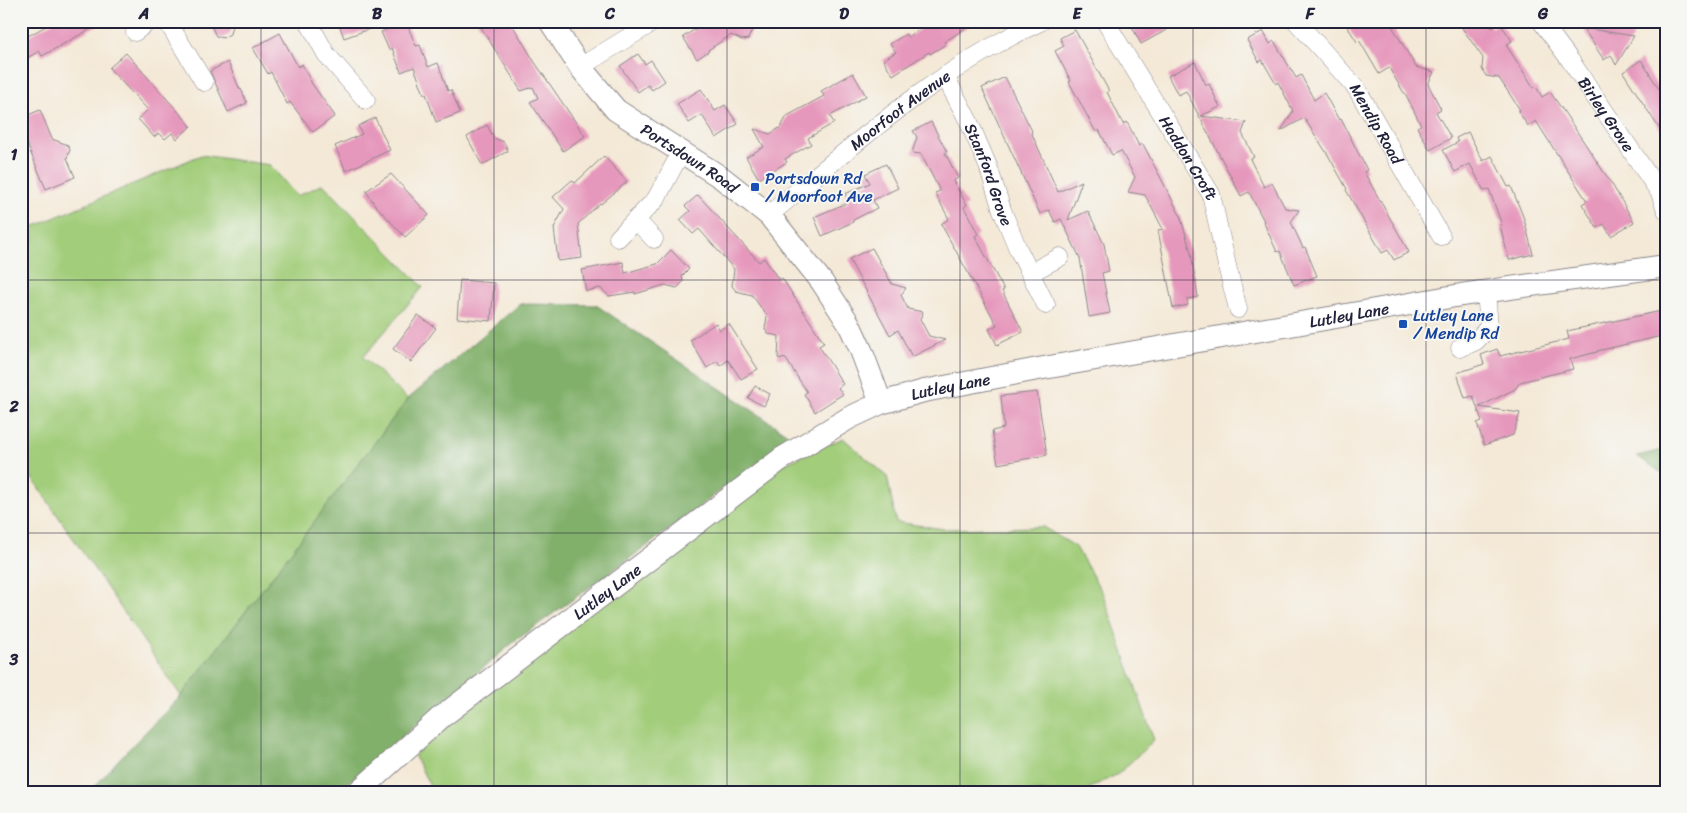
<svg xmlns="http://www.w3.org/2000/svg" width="1687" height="813" font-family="Sriracha,sans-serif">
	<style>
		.green { fill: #a2cd7a; stroke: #62785a }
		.forest { fill: #81b06a; stroke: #526952 }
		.building { fill: #e698bc }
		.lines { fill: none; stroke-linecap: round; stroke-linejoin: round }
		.minor-casing { stroke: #8b8689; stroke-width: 19 }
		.tertiary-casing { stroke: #8b8689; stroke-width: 24 }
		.minor { stroke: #fff; stroke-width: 18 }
		.tertiary { stroke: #fff; stroke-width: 22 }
		.grid { fill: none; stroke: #22223b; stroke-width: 1; stroke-opacity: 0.55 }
		.transit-dot { fill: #1a4fb4; stroke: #f6f6f2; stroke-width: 2 }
		.labels { text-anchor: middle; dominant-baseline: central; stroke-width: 4; stroke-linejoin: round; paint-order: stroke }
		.street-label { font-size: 16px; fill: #22223b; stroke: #f6f6f2 }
		.transit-label { font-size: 16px; fill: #164399; stroke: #f6f6f2; text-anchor: start }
		.neatline { fill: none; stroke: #22223b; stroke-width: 2 }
		.grid-label { font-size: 16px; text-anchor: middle; font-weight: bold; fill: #22223b }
	</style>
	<rect width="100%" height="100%" fill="#f6f6f2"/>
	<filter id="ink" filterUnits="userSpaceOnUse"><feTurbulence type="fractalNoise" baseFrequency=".02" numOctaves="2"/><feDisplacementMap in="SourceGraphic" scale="10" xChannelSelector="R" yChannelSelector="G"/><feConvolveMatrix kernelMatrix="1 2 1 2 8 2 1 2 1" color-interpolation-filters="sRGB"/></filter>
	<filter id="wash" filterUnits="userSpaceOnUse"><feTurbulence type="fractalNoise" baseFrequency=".0096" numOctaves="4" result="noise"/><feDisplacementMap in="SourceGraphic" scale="20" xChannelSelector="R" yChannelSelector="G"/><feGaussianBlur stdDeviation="1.12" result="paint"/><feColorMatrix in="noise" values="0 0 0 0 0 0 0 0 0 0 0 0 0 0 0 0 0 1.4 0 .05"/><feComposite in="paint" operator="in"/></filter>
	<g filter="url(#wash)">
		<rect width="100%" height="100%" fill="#f4e9d7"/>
		<path class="green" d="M201,155l69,10 27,31 26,-12 100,103 -60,70 45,42 -227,297 -160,-234v-230z
			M843,438l44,38 9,46 47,7 100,-2 33,20 27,47 51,146 -36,34 -36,18h-649l-19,-37 170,-141 196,-148z"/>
		<path class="forest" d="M520,304l76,1 196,132 -145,109 -132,95 -178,151h-247l29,-33 62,-63 227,-297z
			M1666,449v27l-29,-20z"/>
		<g id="blocks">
			<path class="building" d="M55,21h50l-63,35 -3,-5 -10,6 -8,-13v-4z
				M209,21h24l-3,13 -7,4 -7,-2z
				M338,21h48v2l-42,15z
				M477,21h33l24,40 51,75 -22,15 -33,-49 8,-4 -5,-11 -12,4z
				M708,21h48l-8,18 -6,1 -11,-5 -23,15 1,1 -12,8 -14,-22z
				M932,21h45l-33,21 2,2 -16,10 -1,-2 -36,23 -10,-15 13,-8 -6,-8 16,-10 2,3z
				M1129,21h54l-42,23z
				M1355,21h34l27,46 18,5 -6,12 13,25 -5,3 15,26 -21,12 -13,-23 4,-2 -16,-32h-1l-15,-25 -10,6 -20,-34 -2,2 -10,-16z
				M1472,21h15l5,7 8,-5 12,18 -6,4 28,43 2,-1 6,10 8,-5 12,17 51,77 21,36 -23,14 -7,-12 -7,4 -15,-24 5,-3 -51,-80 -8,5 -10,-15 2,-1 -21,-32 -13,-2 -4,-7 1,-11 -21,-30z
				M406,22l10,24 4,-1 8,22 10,-4 10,28 3,-1 9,23 -24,9 -10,-28h-2l-10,-27 -13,5 -9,-24 -3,2 -8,-18z
				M1583,28l51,8 -18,29 -5,-10 -7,5z
				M1075,30l34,61 -2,1 16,32 4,-2 12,24 4,-2 37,71 11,38 7,44 -11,2 1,6 -15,3 -15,-78 5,-1 -18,-34 -17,-3 7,-15 -14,-26 -9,4 -13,-25 -3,2 -27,-50 2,-1 -16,-30 9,-5 -4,-8z
				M1263,31l7,13 4,-3 22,37 5,-3 13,25 10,-7 15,27 2,-1 26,51 -3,2 45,80 -15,8 -6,-10 -6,3 -36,-63 1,-1 -19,-34 -24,-37 -23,13 12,-20 -15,-29 -2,2 -14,-24 -3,2 -12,-22z
				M280,33l18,34 4,-3 10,20 23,32 -22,16 -23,-30 -3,2 -16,-32 -3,2 -15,-26z
				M126,53l65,73 -14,13 -5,-6 -7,6 -6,-6 -5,4 -16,-18 10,-9 -39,-42z
				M638,54l7,10 6,-4 14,21 -13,9 -4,-5 -10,7 -18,-26z
				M1641,60l25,40v39l-43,-67z
				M228,62l12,28 1,-1 6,14 -19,9 -18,-41z
				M1195,62l11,23 3,-1 11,23 -19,9 45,6 -4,11 12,24 -4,2 14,28 8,-4 13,25 14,2 -8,12 12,26 2,-1 12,29 -23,9 -14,-34 -3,1 -14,-31h1l-15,-29 -8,4 -55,-105 -8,4 -10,-19z
				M853,73l13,23 -36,20 4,7 -26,15 3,6 -26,15 2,3 -28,17 -13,-22 18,-10 -10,-18 16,5 11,-7 6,-11 37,-20 -3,-5z
				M1005,77l27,54 -1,1 27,60 24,-11 -14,39 20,-9 16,33 5,27 -7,2 8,40 -21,4 -9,-59 -19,-39 -6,3 -6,-12 -9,4 -58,-126z
				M701,89l14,22 10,-6 13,19 -22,14 -14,-23 -13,8 -12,-19z
				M40,110l12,29 16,6 2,5 -3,8 8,19 -29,12 -25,-59v-12z
				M375,118l15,32 -44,21 -11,-25 27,-12 -4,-8z
				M931,122l16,30 -2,1 13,25 -5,3 14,24 -3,2 14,27 -3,2 29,54 -2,1 21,41 -26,13 -8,-16 8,-4 -56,-101 8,-5 -14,-26 5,-2 -19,-37 -9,-1 5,-16 -4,-6z
				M487,125l7,13 10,4 4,9 -26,14 -15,-28z
				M1468,132l15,29 9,-5 16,31 3,-1 13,33 9,35 -24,6 -9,-35h2l-13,-36 -5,2 -14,-27 -15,8 -12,-22 15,-8 -2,-4z
				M604,156l23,26 -26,22 -1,-1 -22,21 4,34 -24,3 -4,-33 10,-19 -11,-12 19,-17 3,3z
				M886,164l12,24 -25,12 4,8 -24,12v2l-31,14 -8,-19 35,-15 -4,-8 25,-11 -5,-9z
				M391,174l38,41 -24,22 -30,-32 -9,-14z
				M698,195l61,67 5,-4 15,22 3,-2 42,65 -5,3 24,38 -5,4 5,6 -28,18 -11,-18 3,-2 -21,-33 -8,-1 1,-22 -11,-2 -3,-5 2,-13 -15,-21 -16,-4 -4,-5 2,-17 -35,-40 -6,5 -13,-14 10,-9 -5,-5z
				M872,248l20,36 14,4 -5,7 7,14 15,3 -3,7 9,17 16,4 -33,17 -14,-27 -8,5 -41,-76z
				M671,250l18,19 -7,7 1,6 -6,6 -12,-3 -30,9v-2l-26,4 -9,-8 -14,3 -4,-21 41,-8 2,11 32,-9z
				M460,280l34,3 -3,38 -34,-3z
				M1666,310v25l-69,16v1l-27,7 3,10 -53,13 -5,7 -36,18 41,6 -7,22 -29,10 -7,-22 5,-2 -9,-25 -8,2 -8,-25 27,-9 -3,-9 16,-6 3,7 69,-17 -2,-8z
				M418,315l18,13 -25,34 -18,-13z
				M716,323l4,7 9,-6 29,45 -17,10 -13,-19 -8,6 -3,-5 -10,7 -17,-28z
				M755,386l15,8 -6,12 -16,-8z
				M1037,392l10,63 -49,9 -6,-33 12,-3 -3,-32z"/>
		</g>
	</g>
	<g filter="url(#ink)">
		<use href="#blocks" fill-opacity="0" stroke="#8b8689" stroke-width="1"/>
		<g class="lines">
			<defs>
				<g id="minor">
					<path d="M167,21l37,61"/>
					<path d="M308,21l18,33 40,46"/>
					<path id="s1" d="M1105,21l106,173 17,76 10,39"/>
					<path id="s2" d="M1296,21l61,68 84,147"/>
					<path id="s3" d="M1541,21l29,39 90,133 6,17"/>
					<path d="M135,32l14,-11"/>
					<path d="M580,67l75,-46"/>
					<path id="s4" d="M945,76l24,46 19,44 14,44 16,39 28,56"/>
					<path id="s5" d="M769,215c86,-71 170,-147 273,-194"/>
					<path d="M636,220l18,19"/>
					<path d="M618,238l38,-39 25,-47"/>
					<path d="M1030,273l30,-16"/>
					<path d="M1460,348l16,-7 13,-14 -3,-35"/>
				</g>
				<g id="tertiary">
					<path id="s6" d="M550,21l30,46 36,43 106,68 47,37 53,67 27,42 12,26 20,53"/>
					<path id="s7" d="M358,792l82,-74 341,-259 68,-41 32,-15 43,-12 114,-22 423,-74 205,-29"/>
				</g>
			</defs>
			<use href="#minor" class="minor-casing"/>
			<use href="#tertiary" class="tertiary-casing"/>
			<use href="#minor" class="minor"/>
			<use href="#tertiary" class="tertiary"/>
		</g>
	</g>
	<path class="grid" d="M261,21v771M494,21v771M727,21v771M960,21v771M1193,21v771M1426,21v771M21,280h1645M21,533h1645"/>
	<g class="transit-dot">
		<rect x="750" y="182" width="10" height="10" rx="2.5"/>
		<rect x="1398" y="319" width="10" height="10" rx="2.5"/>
	</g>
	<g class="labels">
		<g class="street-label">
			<text stroke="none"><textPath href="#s5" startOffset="168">Moorfoot Avenue</textPath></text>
			<text stroke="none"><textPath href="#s3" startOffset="114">Birley Grove</textPath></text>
			<text stroke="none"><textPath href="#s2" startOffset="131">Mendip Road</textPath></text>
			<text stroke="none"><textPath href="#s1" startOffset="160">Haddon Croft</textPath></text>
			<text stroke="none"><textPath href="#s6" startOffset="199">Portsdown Road</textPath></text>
			<text stroke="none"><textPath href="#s4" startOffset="108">Stanford Grove</textPath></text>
			<text stroke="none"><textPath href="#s7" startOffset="1130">Lutley Lane</textPath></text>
			<text stroke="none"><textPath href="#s7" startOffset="725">Lutley Lane</textPath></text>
			<text stroke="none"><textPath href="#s7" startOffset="320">Lutley Lane</textPath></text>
		</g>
		<g class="transit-label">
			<text x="765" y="178">Portsdown Rd<tspan x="765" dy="18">/ Moorfoot Ave</tspan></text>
			<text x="1413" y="315">Lutley Lane<tspan x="1413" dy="18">/ Mendip Rd</tspan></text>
		</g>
	</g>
	<rect width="1687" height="813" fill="none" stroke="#f6f6f2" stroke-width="55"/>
	<rect x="28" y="28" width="1632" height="758" class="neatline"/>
	<g class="grid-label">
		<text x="144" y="19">A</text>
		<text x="377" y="19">B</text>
		<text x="610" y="19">C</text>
		<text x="844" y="19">D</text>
		<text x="1077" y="19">E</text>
		<text x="1310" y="19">F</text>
		<text x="1543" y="19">G</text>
		<text x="14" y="160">1</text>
		<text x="14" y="412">2</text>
		<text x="14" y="665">3</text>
	</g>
</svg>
